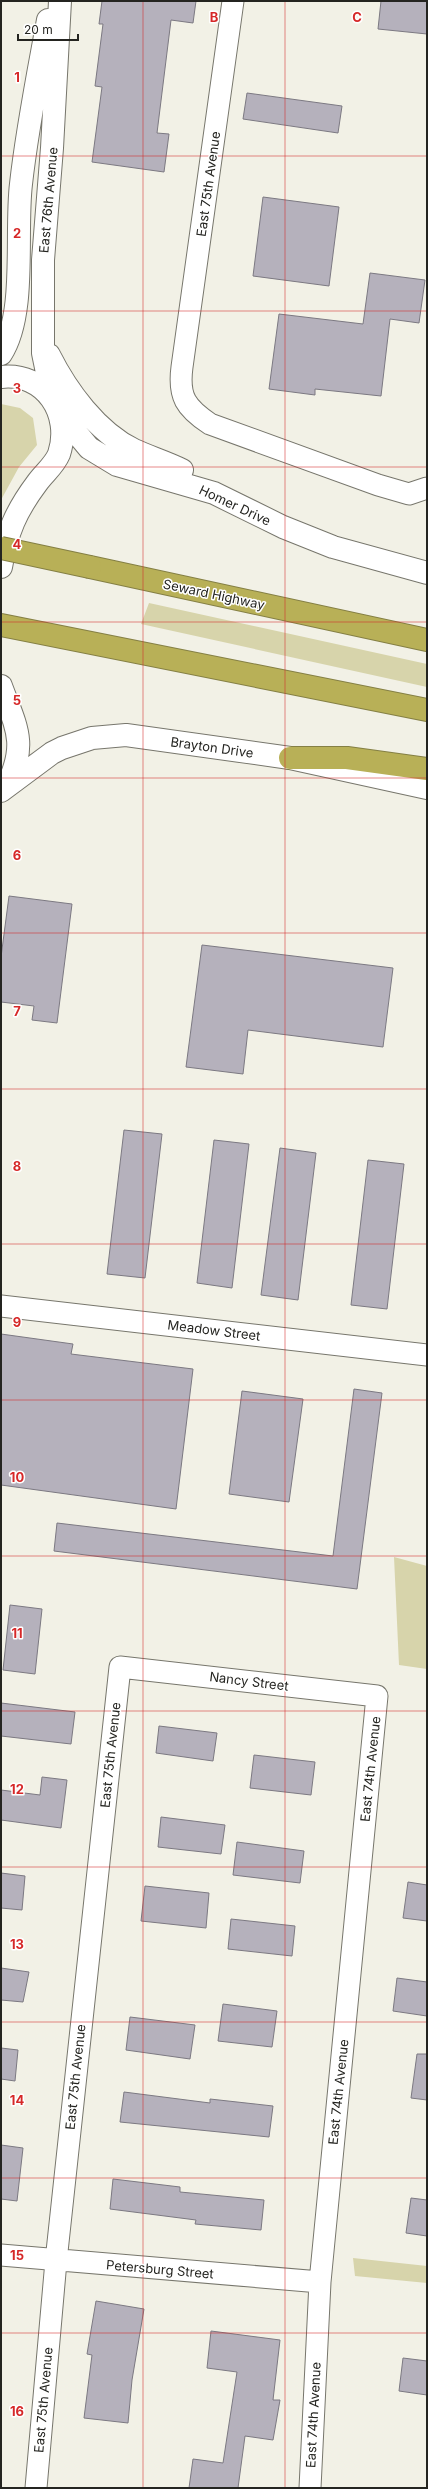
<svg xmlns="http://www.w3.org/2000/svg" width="428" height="2489" font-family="Inter,sans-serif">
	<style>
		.green { fill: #d7d4ab }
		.building { fill: #b5b1bc; stroke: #7c7982 }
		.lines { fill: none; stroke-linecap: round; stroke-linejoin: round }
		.street-casing { stroke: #77766c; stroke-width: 23 }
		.secondary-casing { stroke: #77766c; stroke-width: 24 }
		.highway-casing { stroke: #847f44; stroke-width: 24 }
		.street { stroke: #fff; stroke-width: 21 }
		.secondary { stroke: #fff; stroke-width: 22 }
		.highway { stroke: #b8b057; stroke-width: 22 }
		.highway-bridge-casing { stroke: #847f44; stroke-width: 24; stroke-linecap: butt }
		.highway-bridge { stroke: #b8b057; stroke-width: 22 }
		.grid { fill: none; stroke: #d62828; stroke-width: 1; stroke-opacity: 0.55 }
		.labels { text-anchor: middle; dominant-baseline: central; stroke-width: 3; stroke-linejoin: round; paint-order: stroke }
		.street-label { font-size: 13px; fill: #242420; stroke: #fff }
		.grid-label { font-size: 13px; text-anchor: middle; font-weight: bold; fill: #d62828; stroke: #fff; stroke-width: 3; stroke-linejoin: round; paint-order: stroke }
	</style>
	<rect width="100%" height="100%" fill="#f2f1e6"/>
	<path class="green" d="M1,404l19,4 13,10 4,27 -18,22 -18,33z
		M149,603l278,61v23l-286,-63z
		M394,1557l33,9v103l-28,-4z
		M353,2258l74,8v17l-72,-7z"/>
	<path class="building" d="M102,1h94l-3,22 -22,-3 -14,113 12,1 -5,38 -72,-10 10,-75 -7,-1 8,-62h-4z
		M381,1h46v33l-49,-5z
		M247,93l95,13 -4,27 -95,-14z
		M263,197l76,10 -10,79 -76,-10z
		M370,273l55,7 -6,43 -29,-4 -9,77 -66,-7v6l-46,-6 10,-75 84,10z
		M9,896l63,8 -15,119 -25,-3 2,-14 -33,-4v-45z
		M202,945l191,23 -10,79 -135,-17 -5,44 -57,-7z
		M124,1130l38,4 -17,144 -38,-4z
		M214,1140l35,4 -17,144 -35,-5z
		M280,1148l36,5 -18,147 -37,-5z
		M368,1160l36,4 -17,145 -36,-4z
		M1,1334l72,10 -2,10 122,15 -17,140 -175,-24z
		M354,1389l28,4 -25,196 -303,-38 3,-28 276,33z
		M242,1391l61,8 -14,103 -60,-8z
		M10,1605l32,4 -7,65 -32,-4z
		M1,1703l74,9 -4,32 -70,-8z
		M159,1726l58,7 -4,28 -57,-8z
		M254,1755l61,7 -4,33 -61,-7z
		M42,1777l25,3 -6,48 -60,-8v-30l39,5z
		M161,1817l64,8 -4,29 -63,-7z
		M237,1842l67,9 -4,32 -67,-8z
		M1,1873l24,3 -3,34 -21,-2z
		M408,1882l19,3v36l-24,-3z
		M145,1886l64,7 -3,35 -65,-7z
		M231,1919l64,7 -3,30 -64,-7z
		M1,1968l28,4 -6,30 -22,-2z
		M397,1978l30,4v34l-34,-5z
		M223,2004l54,7 -5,36 -54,-6z
		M130,2017l65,8 -5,34 -64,-9z
		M1,2048l17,2 -3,31 -14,-2z
		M417,2054h10v46l-16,-2z
		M124,2092l86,11v-4l63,7 -4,31 -149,-15z
		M1,2145l22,3 -6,53 -16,-2z
		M113,2179l67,8v5l84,8 -3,30 -66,-6 1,-4 -86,-11z
		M411,2198l16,2v36l-21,-3z
		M96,2301l48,8 -12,71 -4,43 -44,-5 8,-63 -5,-1z
		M211,2331l69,9 -7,60h7l-7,40 -28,-4 -7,52h-49l4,-29 30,4 14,-91 -30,-4z
		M403,2358l24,3v34l-28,-4z"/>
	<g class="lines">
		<defs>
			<path id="street" d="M233,1l-51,366c-4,30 4,41 28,57l168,61 31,9 18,-6
				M1,1306l426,49
				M1,2255l319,27
				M36,2488l20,-227 64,-594 257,29 -57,586 -10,206"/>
			<path id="secondary" d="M1,354c26,-40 14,-121 20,-170 6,-55 17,-109 27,-164
				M49,355c18,36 48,77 85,95 15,7 32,12 48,20
				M1,377c44,-5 71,37 58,77 -5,12 -15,19 -22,29 -21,28 -30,49 -36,84
				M52,397l-9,-44v-93l9,-112 8,-147
				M59,412l30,36 28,17 97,28 69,34 50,20 94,26
				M1,686c15,41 27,57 6,100
				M1,791l51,-38 10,-5 30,-10 34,-3 164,23 137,30"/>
			<path id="highway" d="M90,567l337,73
				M1,625l426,85
				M290,758h57l80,11"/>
		</defs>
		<use href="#street" class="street-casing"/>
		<use href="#secondary" class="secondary-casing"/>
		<use href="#highway" class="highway-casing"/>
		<use href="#street" class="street"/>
		<use href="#secondary" class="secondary"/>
		<use href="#highway" class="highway"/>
		<defs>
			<path id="highway-bridge" d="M1,548l89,19"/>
		</defs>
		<use href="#highway-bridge" class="highway-bridge-casing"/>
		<use href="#highway-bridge" class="highway-bridge"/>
	</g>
	<path class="grid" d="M143,1v2487M285,1v2487M1,156h426M1,311h426M1,467h426M1,622h426M1,778h426M1,933h426M1,1089h426M1,1244h426M1,1400h426M1,1556h426M1,1711h426M1,1867h426M1,2022h426M1,2178h426M1,2333h426"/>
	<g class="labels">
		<g class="street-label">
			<text transform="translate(208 184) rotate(-82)">East 75th Avenue</text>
			<text transform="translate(48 200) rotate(-85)">East 76th Avenue</text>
			<text transform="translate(235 505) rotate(25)">Homer Drive</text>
			<text transform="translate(214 594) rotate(12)">Seward Highway</text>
			<text transform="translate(212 747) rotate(8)">Brayton Drive</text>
			<text transform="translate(214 1330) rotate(7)">Meadow Street</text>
			<text transform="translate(249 1681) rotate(7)">Nancy Street</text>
			<text transform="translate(110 1755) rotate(-84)">East 75th Avenue</text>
			<text transform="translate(370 1769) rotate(-84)">East 74th Avenue</text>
			<text transform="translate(75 2077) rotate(-84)">East 75th Avenue</text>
			<text transform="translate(338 2092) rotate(-84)">East 74th Avenue</text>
			<text transform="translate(160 2269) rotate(5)">Petersburg Street</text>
			<text transform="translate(43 2400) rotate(-85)">East 75th Avenue</text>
			<text transform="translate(313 2415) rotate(-87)">East 74th Avenue</text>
		</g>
	</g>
	<g class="grid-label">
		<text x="214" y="22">B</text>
		<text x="357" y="22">C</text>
		<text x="17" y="82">1</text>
		<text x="17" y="238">2</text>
		<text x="17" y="393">3</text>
		<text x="17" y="549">4</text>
		<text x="17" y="705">5</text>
		<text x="17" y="860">6</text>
		<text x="17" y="1016">7</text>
		<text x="17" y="1171">8</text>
		<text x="17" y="1327">9</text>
		<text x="17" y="1482">10</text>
		<text x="17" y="1638">11</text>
		<text x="17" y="1794">12</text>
		<text x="17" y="1949">13</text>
		<text x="17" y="2105">14</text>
		<text x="17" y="2260">15</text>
		<text x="17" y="2416">16</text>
	</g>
	<rect width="428" height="2489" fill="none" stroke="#242420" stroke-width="4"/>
	<path d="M18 34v6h60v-6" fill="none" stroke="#242420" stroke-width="2"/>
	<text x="24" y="34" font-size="12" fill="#242420" stroke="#ffffff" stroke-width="3" paint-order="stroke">20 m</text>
</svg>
